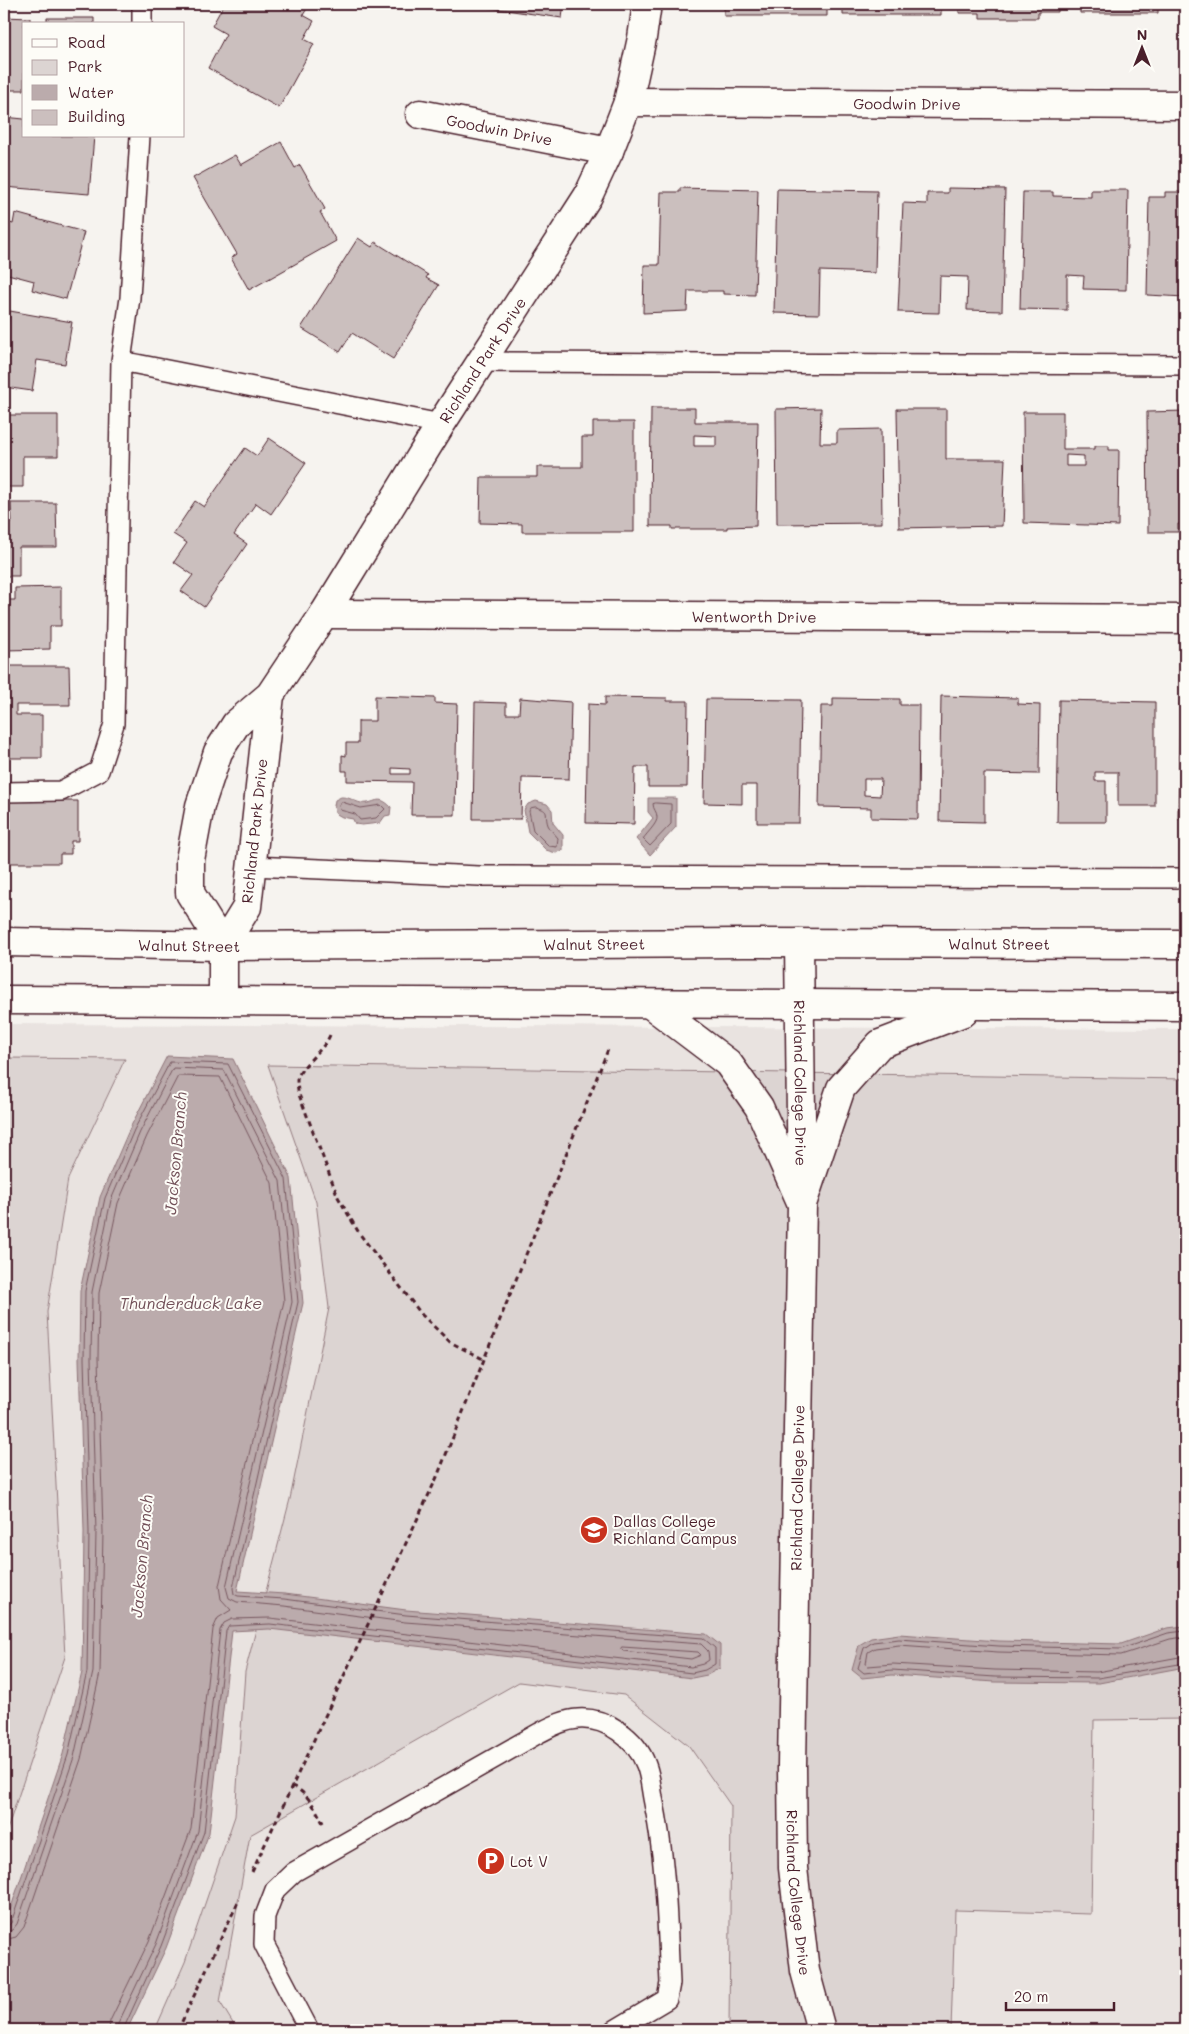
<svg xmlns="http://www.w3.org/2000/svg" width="1189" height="2034" font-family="Mali,sans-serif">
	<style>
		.built { fill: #e9e3e0 }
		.green { fill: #dcd4d2; stroke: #937a7e }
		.water { fill: #bbabac; stroke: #8e7378 }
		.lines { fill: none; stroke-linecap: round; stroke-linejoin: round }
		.shore { stroke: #77575f; stroke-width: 1 }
		.building { fill: #cbbfbe; stroke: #4a1f2b; fill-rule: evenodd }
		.service-casing { stroke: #4a1f2b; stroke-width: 22 }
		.minor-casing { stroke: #4a1f2b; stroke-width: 31 }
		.secondary-casing { stroke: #4a1f2b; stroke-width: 31 }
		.path { stroke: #4a1f2b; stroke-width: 3; stroke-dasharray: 5 4; stroke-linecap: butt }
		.service { stroke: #fdfcf7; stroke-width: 19 }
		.minor { stroke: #fdfcf7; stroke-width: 28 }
		.secondary { stroke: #fdfcf7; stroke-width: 28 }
		.labels { text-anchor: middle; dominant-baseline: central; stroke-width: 4; stroke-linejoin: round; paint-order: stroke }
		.street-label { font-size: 15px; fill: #4a1f2b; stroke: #fdfcf7 }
		.poi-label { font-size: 15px; fill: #4a1f2b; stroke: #fdfcf7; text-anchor: start }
		.water-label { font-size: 16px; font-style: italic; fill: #725058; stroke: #fdfcf7 }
	</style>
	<rect width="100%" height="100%" fill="#f6f3ef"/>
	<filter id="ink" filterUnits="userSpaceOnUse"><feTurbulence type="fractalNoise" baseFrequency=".02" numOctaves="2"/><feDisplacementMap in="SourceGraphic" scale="10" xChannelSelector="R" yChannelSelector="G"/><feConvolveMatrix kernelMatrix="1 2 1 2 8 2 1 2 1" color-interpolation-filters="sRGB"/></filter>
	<g filter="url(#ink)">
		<path class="built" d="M4,1024l1181,5v1001h-1181z"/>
		<path class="green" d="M4,1058l121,1 -57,120 -21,133 18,345 -61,182z
			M268,1065l917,14v640l-91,1 -3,194 -136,-4 -4,120h-222l2,-224 -42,-60 -65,-51 -105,-13 -269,153 -30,167 17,28h-82l30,-68 50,-146 10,-144 45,-173 39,-191 -13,-106z"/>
		<path class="water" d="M341,797c9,0 12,4 20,6 15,2 16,-10 30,4l-1,8 -5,1 -5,7 -18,2 -7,-1 -2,-5 -11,-2 -7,-4 -1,-7 1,-6z
			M648,798h28v29l-26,28 -14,-16 17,-21 -5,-6z
			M536,801l11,3 5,6 1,13 10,12v15l-7,3 -10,-3 -18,-18 -4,-22 4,-6z
			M167,1056l66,3 58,119 12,125 -66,288 48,3 121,16 300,24 14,11v23l-13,7 -15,3 -423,-49 -37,2 -23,202 -43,115 -39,82h-123v-102l59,-174 19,-82 2,-140 -5,-173 1,-68 20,-94 30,-69z
			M1185,1626v41l-86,16 -105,-1 -102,-7 -30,3 -10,-8 7,-25 12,-7 28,-4 100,7 122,3 46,-16z"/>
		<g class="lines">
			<path class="shore" d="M342,802l19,6 20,-3 4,4 -9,9 -16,2 -5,-6 -15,-4 -1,-5z
				M656,803l15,1v20l-21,22 -7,-7c4,-6 15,-16 14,-22 0,-6 -4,-7 -4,-13z
				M536,807c15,4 8,6 12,18 2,5 7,9 10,13l-1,9 -8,-1 -16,-16 -4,-19 2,-3z
				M1185,1631l-17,2 -47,16 -122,-3 -100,-7 -26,3 -9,6 -6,20 6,5 28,-3 103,7 103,1 87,-15
				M1185,1637l-15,2 -49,16 -123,-3 -99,-7 -24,3 -7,4 -2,12 2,2 25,-2 102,6 102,2 88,-16
				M622,1647l76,5 3,3 -10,4 -68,-8 -2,-2z
				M4,1926h4l3,-3 57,-168 19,-83 2,-140 -5,-173 1,-68 20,-93 29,-68 36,-68 58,2 58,115 12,123 -65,286 1,6 4,2 46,3 122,16 297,23 12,10v16l-10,6 -13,3 -422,-49 -41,2 -3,5 -22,201 -43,114 -38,84
				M4,1933l8,-3 5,-6 57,-167 19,-85 3,-140 -5,-173 1,-67 19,-92 29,-68 33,-64 51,2 56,111 12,121 -66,285 3,11 8,4 47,4 121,16 296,22 7,7 1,9 -6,4 -12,3 -421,-49 -38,1 -8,4 -4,7 -22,201 -42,113 -38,80 -2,6
				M4,1940l12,-3 8,-10 57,-168 19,-86 3,-141 -5,-174 1,-65 19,-90 29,-67 31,-60 42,1 52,106 12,118 -65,285 2,13 10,11 -13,8 -5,11 -22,200 -42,112 -39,80 -1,9"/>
		</g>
		<path class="building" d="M224,4h86l-7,11 11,6 -10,18 10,5 -35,64 -71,-40 18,-34 -14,-8z
			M332,4h35l-34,5z
			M463,4h101l-2,14z
			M724,4h103v12h-103z
			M843,4h98v11h-98z
			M959,4h99v8h-20v6h-58v-5h-21z
			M1080,4h96v1h-18v8h-78z
			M4,17l26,1v6h-6v66h-20z
			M47,18h47v6h-47z
			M4,117l20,2v17h70l-5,58 -85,-7z
			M281,142l14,26 5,-3 25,44 -5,3 16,29 -87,49 -18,-32 6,-4 -44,-76 42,-23 6,10z
			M680,188l78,2 -3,105 -32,-1v-3h-35l-1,20 -44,2 1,-48h15l2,-73h19z
			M948,188l57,1 -3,122 -35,-1 1,-33 -28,-1 -1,37 -41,-1 5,-109 24,1v-11h21z
			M777,189l100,2 -2,82 -55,-2 -1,43 -45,-1z
			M1091,190h37l-2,100 -43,-1 1,-13 -17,-1v35l-47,-1 3,-117h30v4l38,1z
			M1165,192h20v105l-38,-2 2,-98h16z
			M15,213l69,19 -18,67 -34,-9 2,-9 -30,-8v-52l9,3z
			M358,238l14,9 3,-5 53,33 -2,3 13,7 -46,74 -41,-26 -12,19 -39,-24z
			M10,311l62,11 -7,42 -28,-4 -5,31 -28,-4v-58h3z
			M651,408h44v14h63l-2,104 -29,1v2h-55v-3h-22zM694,435l22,1v10h-22z
			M821,408l-1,35h17v-13l44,-1 1,94 -105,1 -1,-115z
			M897,409h49v50h59l-3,67 -103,2z
			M1185,411v113h-7v8h-30l-1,-120z
			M1023,412h40v37h32v-3h14v4h10l-1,76 -94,-3zM1066,455l18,1v10h-18z
			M4,415h54v41h-35v31h-19z
			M593,422h41v110h-112v-8l-42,-1 1,-46h56v-10h45v-30h11z
			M269,438l37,25 -35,51 -15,-11 -22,32 13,9 -43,63 -23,-16 12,-16 -19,-13 13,-19 -14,-9 22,-33 9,6 41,-59 12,8z
			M11,503h45l1,44h-38v29h-15v-54h8z
			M61,587v39h-11v23l-46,1v-50h11v-12z
			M4,666h65l1,39h-54v10h26v43h-38z
			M375,696l60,2v5l22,1 -2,111h-44l1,-33 -65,-1v-10h-5v-16l4,1v-13h12v-22h17zM392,768l18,1v5h-18z
			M941,696l77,2v6l22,1 -1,69 -55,-1v49l-45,-1z
			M605,697l62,1v3h21l-1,86h-39v-20h-13l-1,57 -48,-1 2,-119 17,1z
			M520,698l51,4 -2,77 -47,-1 -1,41h-48l2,-117 31,1v11h13z
			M833,698l67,1v6h19l-1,114 -47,-1v-10l-52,-1 2,-101h12zM864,779h17l-1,17 -16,-1z
			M706,699l95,1 -2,123h-42v-38h-15v19l-38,-1z
			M1059,700l96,2v104h-37v-34h-23v9h11v41h-49z
			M1180,703l5,1v114h-7z
			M4,801h74v40h-7v13h-11v9h-56z"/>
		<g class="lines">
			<defs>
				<path id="service" d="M142,24v-20
					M121,361l320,63
					M480,362l705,3
					M4,792l57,-1 38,-20 15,-47 7,-363 9,-63 10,-162
					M252,866l227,10 706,2
					M309,2030l-45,-86 1,-28 10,-26 19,-18 245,-139c12,-6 24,-13 39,-14 28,-2 58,19 68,46 4,10 5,22 7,33 13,61 14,123 17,185l-3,16 -52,31"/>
				<g id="minor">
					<path id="s1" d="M628,102l557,3"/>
					<path id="s2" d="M420,114l189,37"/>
					<path id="s3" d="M324,614l861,5"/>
					<path id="s4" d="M270,695l-23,212 -24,39 -33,-53v-33l10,-54 18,-54 18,-28 34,-29 54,-81 117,-190 147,-228 21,-45 19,-49 14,-64 5,-34"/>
					<path id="s5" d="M799,943l3,261 -10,561 1,103 12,103 16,59"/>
				</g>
				<g id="secondary">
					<path id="s6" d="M4,942l219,4 521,-3 441,1"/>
					<path d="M223,946v55"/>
					<path d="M4,1000l1181,6"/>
					<path d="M650,1004l78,59 31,44 43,97"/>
					<path d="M802,1204l39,-116 39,-44 84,-32"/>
				</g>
			</defs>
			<use href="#service" class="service-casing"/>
			<use href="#minor" class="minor-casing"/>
			<use href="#secondary" class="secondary-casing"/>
			<path class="path" d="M330,1035c-7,17 -30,30 -33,45 0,4 1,9 1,12l40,105 21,36 63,82 28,27 33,17
				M292,1786c16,7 23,22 31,37
				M252,1872l185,-395 172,-430
				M178,2030l60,-128"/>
			<use href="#service" class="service"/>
			<use href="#minor" class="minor"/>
			<use href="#secondary" class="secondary"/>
		</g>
	</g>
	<defs>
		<symbol id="university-disc" viewBox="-11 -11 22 22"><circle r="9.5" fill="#c8321e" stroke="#fdfcf7"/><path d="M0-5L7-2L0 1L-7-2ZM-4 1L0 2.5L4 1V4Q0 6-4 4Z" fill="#fff"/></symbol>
		<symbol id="parking-disc" viewBox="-11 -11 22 22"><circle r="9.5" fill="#c8321e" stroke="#fdfcf7"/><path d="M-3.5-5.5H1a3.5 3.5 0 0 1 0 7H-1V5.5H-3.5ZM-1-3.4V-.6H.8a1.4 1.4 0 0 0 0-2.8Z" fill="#fff"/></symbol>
	</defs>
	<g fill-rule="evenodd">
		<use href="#university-disc" x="578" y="1514" width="32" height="32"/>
		<use href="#parking-disc" x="475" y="1845" width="32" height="32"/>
	</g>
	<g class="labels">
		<g class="street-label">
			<text stroke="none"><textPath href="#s1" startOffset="279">Goodwin Drive</textPath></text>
			<text stroke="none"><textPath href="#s2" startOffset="81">Goodwin Drive</textPath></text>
			<text stroke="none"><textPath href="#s4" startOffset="941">Richland Park Drive</textPath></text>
			<text stroke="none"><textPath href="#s3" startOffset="430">Wentworth Drive</textPath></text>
			<text transform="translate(254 831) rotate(-84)">Richland Park Drive</text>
			<text stroke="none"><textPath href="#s6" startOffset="995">Walnut Street</textPath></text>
			<text stroke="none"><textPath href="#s6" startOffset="590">Walnut Street</textPath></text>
			<text stroke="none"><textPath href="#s6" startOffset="185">Walnut Street</textPath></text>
			<text stroke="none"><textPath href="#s5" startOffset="140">Richland College Drive</textPath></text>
			<text transform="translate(797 1488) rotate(-89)">Richland College Drive</text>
			<text stroke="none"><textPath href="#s5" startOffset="950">Richland College Drive</textPath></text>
		</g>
		<g class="poi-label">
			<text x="613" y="1521">Dallas College<tspan x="613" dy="17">Richland Campus</tspan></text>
			<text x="510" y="1861">Lot V</text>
		</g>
		<g class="water-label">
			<text transform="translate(175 1153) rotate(-85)">Jackson Branch</text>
			<text x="191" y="1302">Thunderduck Lake</text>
			<text transform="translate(141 1556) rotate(-85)">Jackson Branch</text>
		</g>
	</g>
	<rect width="1189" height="2034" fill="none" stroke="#fdfcf7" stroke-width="20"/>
	<rect x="10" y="10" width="1169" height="2014" fill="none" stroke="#4a1f2b" stroke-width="2" filter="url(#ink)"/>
	<rect x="22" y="22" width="162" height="115" fill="#fdfcf7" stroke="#b5a4a5"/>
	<rect x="32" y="39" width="25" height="8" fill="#fdfcf7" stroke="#b5a4a5"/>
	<text x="68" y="48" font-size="15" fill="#4a1f2b">Road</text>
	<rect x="32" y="60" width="25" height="15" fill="#dcd4d2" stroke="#b5a4a5"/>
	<text x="68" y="72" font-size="15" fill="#4a1f2b">Park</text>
	<rect x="32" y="85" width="25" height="15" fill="#bbabac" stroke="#b5a4a5"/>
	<text x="68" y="98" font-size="15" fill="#4a1f2b">Water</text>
	<rect x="32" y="110" width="25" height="15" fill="#cbbfbe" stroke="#b5a4a5"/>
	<text x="68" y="122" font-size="15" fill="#4a1f2b">Building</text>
	<g transform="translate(1142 48)" stroke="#fdfcf7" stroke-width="4" paint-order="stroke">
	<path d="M0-4L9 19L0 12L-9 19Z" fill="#4a1f2b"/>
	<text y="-8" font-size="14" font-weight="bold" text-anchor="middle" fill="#4a1f2b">N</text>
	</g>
	<path d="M1006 2002v8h108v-8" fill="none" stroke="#4a1f2b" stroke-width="2.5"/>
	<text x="1014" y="2002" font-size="15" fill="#4a1f2b" stroke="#fdfcf7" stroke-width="4" paint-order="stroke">20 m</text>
</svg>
